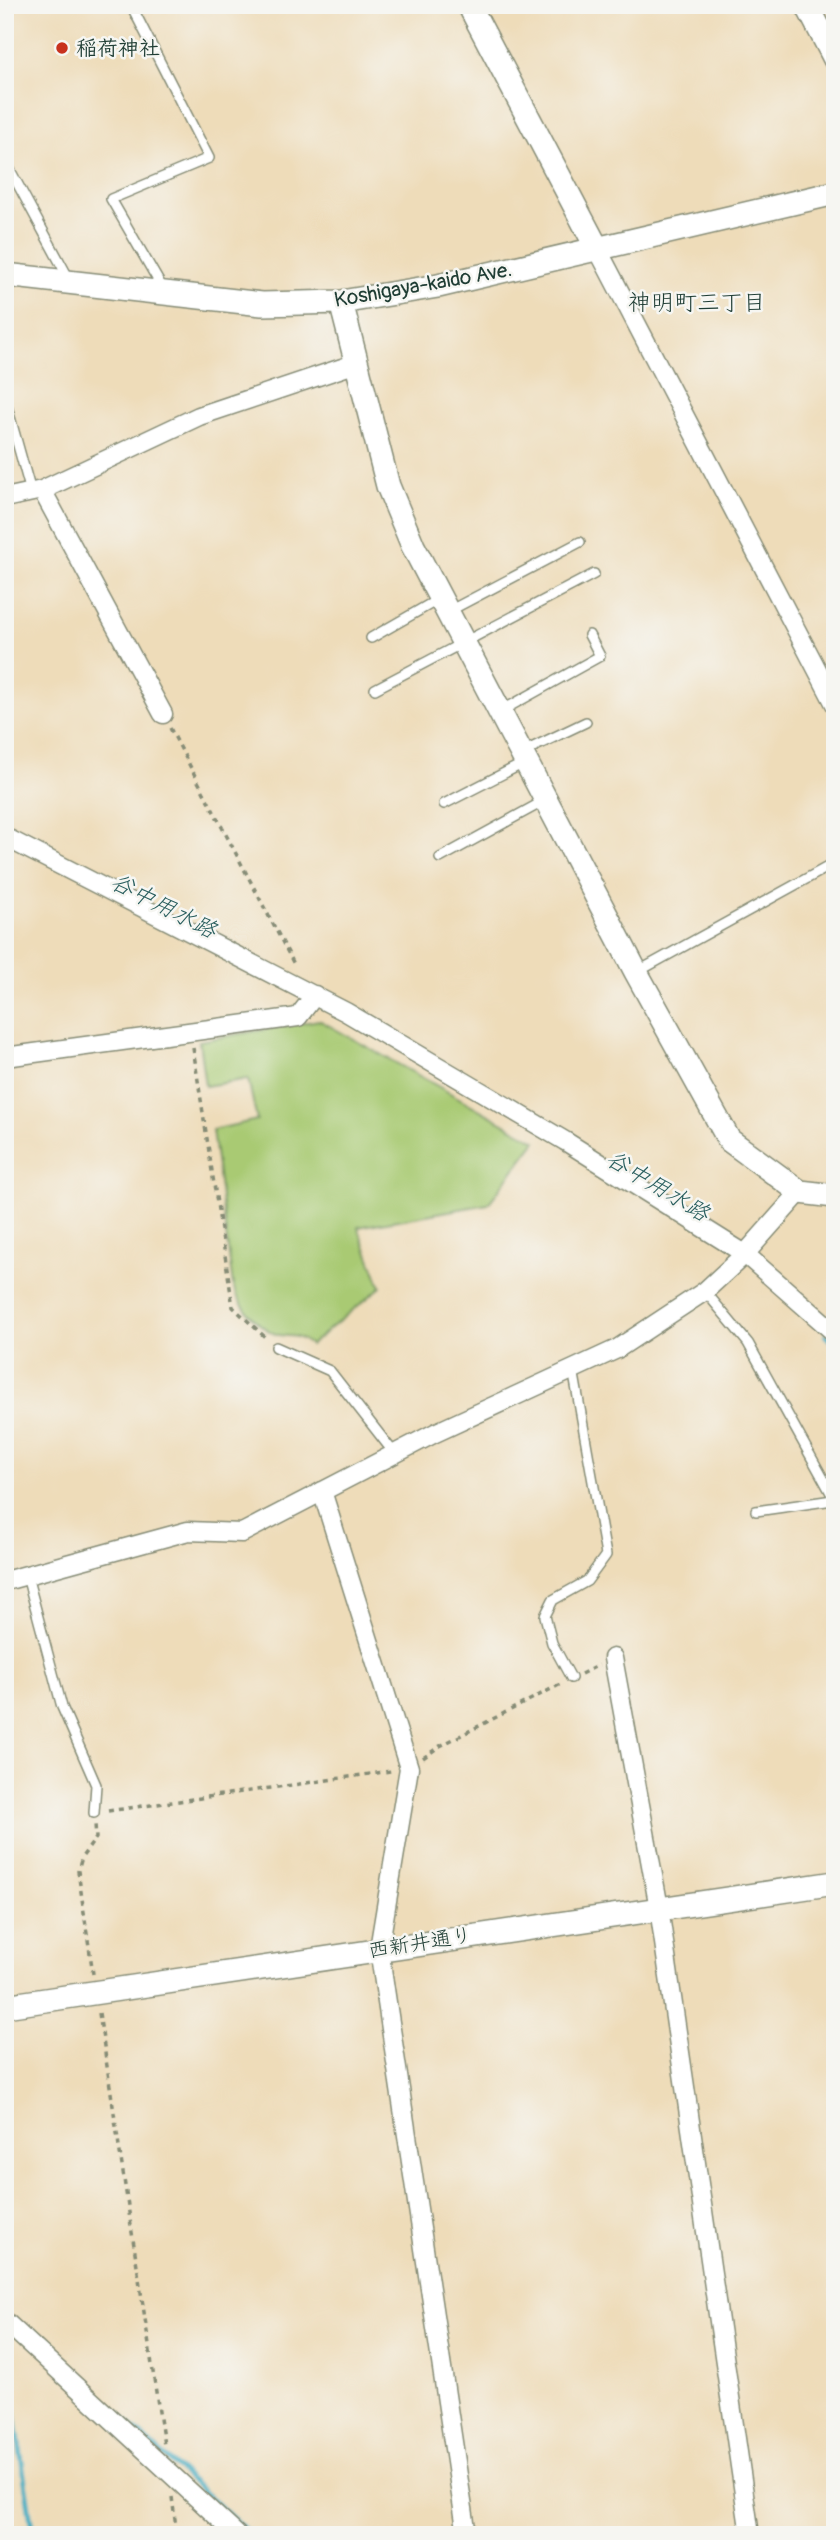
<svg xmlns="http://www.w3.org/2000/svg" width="840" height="2540" font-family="Pangolin,'Klee One',sans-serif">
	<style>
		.green { fill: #a9ca73; stroke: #648454; stroke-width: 2 }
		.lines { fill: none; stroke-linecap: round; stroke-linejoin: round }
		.stream { stroke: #41abc0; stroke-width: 5 }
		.service-casing { stroke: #868c76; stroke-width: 12 }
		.minor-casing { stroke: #868c76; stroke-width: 21 }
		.tertiary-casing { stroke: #868c76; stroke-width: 26 }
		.path { stroke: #868c76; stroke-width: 3.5; stroke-dasharray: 5 5; stroke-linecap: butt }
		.service { stroke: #fff; stroke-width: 9 }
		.minor { stroke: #fff; stroke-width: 18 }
		.tertiary { stroke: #fff; stroke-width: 23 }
		.poi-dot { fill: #c8321e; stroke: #f6f6f2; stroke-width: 2.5 }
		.labels { text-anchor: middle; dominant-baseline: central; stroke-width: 5; stroke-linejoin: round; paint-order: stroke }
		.poi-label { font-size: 21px; font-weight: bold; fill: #1f3d34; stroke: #f6f6f2; text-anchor: start }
		.street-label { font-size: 21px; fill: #1f3d34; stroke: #f6f6f2 }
		.neighbourhood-label { font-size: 23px; fill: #1f3d34; stroke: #f6f6f2 }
		.water-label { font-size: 23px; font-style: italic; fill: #295e5e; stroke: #f6f6f2 }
	</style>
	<rect width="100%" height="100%" fill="#f6f6f2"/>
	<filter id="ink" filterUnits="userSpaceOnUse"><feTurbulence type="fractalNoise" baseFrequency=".0143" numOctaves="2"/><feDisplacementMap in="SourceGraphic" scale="14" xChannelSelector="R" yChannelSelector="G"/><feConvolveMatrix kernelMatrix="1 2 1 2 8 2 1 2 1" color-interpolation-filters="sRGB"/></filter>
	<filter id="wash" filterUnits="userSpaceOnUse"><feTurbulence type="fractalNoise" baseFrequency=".00686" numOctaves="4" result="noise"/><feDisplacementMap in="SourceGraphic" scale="28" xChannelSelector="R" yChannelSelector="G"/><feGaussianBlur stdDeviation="1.57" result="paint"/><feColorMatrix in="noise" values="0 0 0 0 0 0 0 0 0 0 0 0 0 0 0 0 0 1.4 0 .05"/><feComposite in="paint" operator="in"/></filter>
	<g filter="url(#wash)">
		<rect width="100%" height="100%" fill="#eedcb9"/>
		<path class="green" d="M319,1020l217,121 -48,63 -130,23 23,60 -71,58c-20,-15 -21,-5 -37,-12 -19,-10 -33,-28 -40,-47l-21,-156 45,-10 -9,-41 -43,7 -6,-45z"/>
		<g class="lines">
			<path class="stream" d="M826,1336l9,8
				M5,2350l28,185
				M119,2415l132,120"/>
		</g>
	</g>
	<g filter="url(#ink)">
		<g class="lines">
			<defs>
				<path id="service" d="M131,5l78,153 -98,41 52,90
					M5,170l4,-2 60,111
					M5,399l26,93
					M449,611l131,-69
					M371,638l68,-39
					M375,689l219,-115
					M501,711l99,-55 -11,-21
					M523,752l63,-30
					M444,804l82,-42
					M440,858l106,-58
					M637,972l198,-109
					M705,1291l43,52 87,157
					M276,1347l54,24 64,82
					M756,1511l77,-11
					M27,1576l35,131 34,78 -2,28
					M571,1678l-19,-35 -7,-27 8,-16 34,-19 19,-26 -33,-186"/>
				<path id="minor" d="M598,250l237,454
					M42,490l121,224
					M5,498l37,-8 157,-74 158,-53
					M5,837l341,175 219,129 180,113 90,79
					M5,1057l293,-40 17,-22
					M322,1491l87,277 -30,181 88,586
					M5,1581l183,-50 54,2 193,-100 182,-84 88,-58 40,-37 55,-62
					M613,1658l46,250 91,627
					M5,2321l232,214"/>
				<path id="tertiary" d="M469,5l129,245
					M807,5l28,54
					M5,275l257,29 79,-2 97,-16 397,-93
					M341,302l47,184 25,60 223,426 93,168 71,52 35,4
					M5,2006l830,-123"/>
			</defs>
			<use href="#service" class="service-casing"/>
			<use href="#minor" class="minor-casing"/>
			<use href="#tertiary" class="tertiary-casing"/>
			<path class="path" d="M170,728l125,238
				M193,1048l40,259 33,31
				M581,1674l18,-9
				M423,1758l17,-12 121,-62
				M108,1811l283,-40
				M93,1974l-15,-103 4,-14 14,-19 -1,-14
				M99,2013l65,432
				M172,2497l5,38"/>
			<use href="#service" class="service"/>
			<use href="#minor" class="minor"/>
			<use href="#tertiary" class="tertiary"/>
		</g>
	</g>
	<circle class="poi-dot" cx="62" cy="48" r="7"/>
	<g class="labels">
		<g class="poi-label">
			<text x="76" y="48">稲荷神社</text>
		</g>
		<g class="street-label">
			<text transform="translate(423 285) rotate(-10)">Koshigaya-kaido Ave.</text>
			<text transform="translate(420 1943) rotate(-9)">西新井通り</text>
		</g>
		<g class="neighbourhood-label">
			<text x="697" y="302">神明町三丁目</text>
		</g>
		<g class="water-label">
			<text transform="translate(164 906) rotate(27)">谷中用水路</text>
			<text transform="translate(658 1186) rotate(31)">谷中用水路</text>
		</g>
	</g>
	<rect width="840" height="2540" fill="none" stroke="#f6f6f2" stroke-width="28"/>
</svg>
